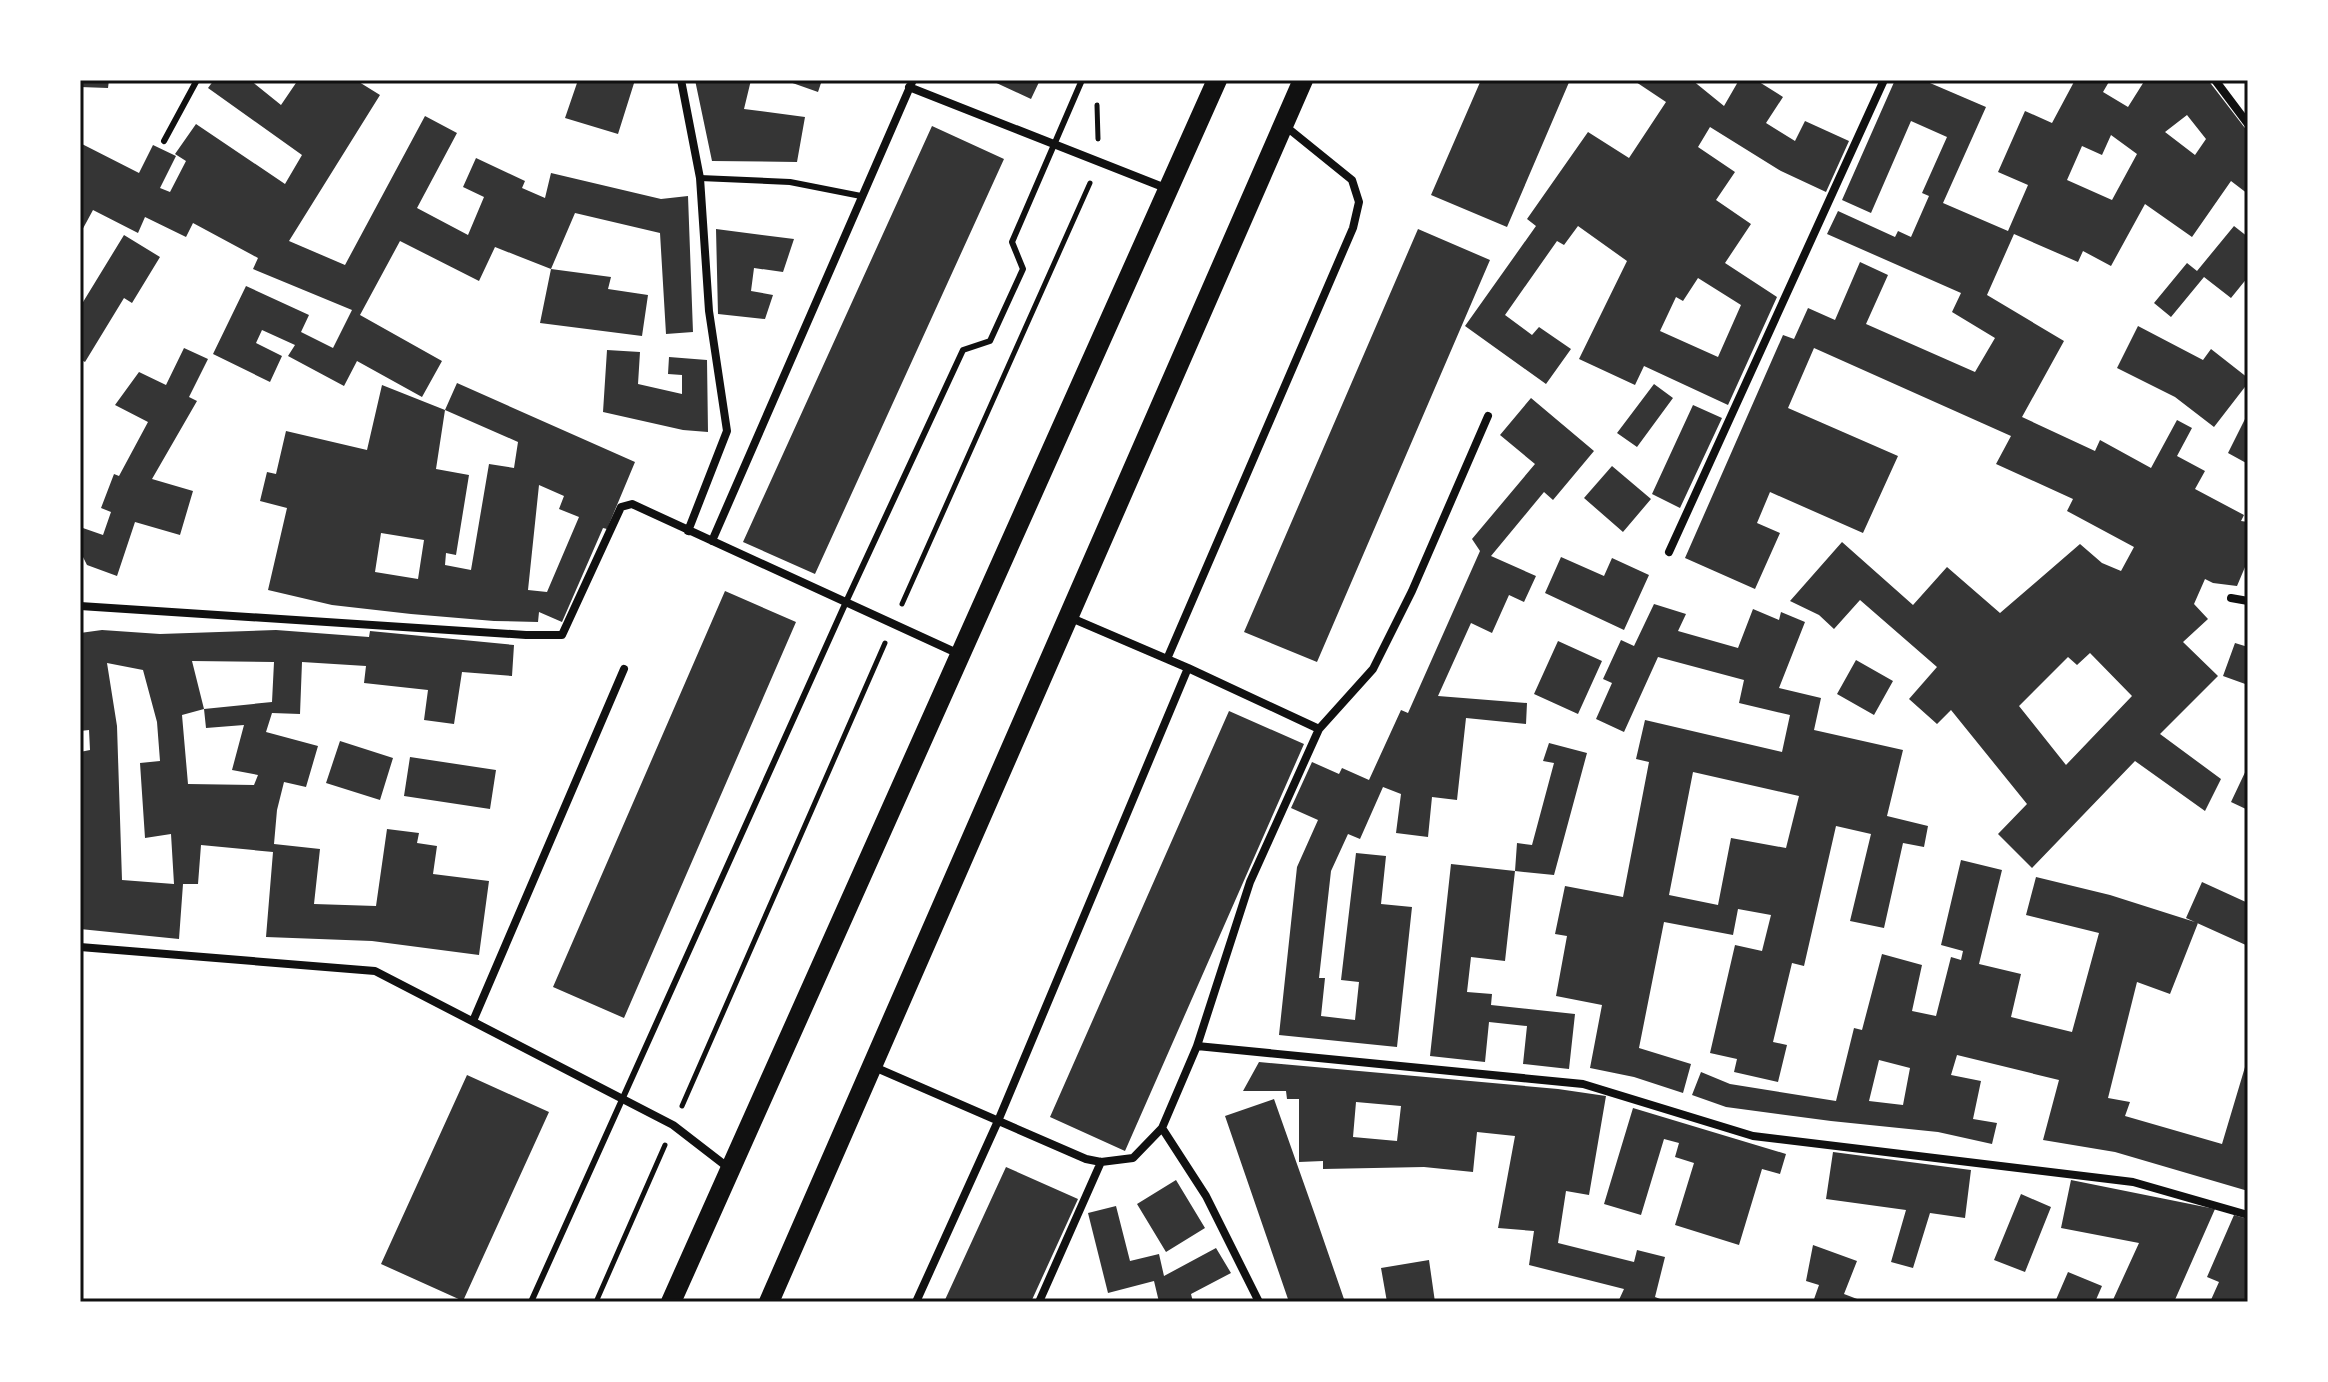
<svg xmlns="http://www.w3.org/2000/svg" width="2328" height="1382" font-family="'Fira Sans Condensed',sans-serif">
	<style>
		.building { fill: #353535; fill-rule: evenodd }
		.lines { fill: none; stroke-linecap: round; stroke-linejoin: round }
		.path { stroke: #111; stroke-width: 5 }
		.service { stroke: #111; stroke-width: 6 }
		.minor { stroke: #111; stroke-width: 8 }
		.primary { stroke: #111; stroke-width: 20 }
		.neatline { fill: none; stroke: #111; stroke-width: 3 }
	</style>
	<rect width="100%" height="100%" fill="#fff"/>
	<path class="building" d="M80,80h29l-1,8 -28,-1z
		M214,80h36l31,25 17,-25h62l-1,2 21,13 -91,146 56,24 80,-149 32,17 -40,75 51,27 16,-38 -21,-10 13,-29 49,23 -3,7 23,10 6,-25 110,26 27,-3 5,136 -27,2 -6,-101 -85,-20 -24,56 60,8 -3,12 40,6 -6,41 -102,-13 11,-54 -56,-22 -16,34 -79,-40 -40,74 82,46 -20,36 -65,-36 -13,25 -56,-30 7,-11 -33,-15 -6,13 26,13 -12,26 -57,-28 33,-68 63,29 -8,17 32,16 19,-38 -99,-41 5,-11 -65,-35 -7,14 -41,-20 -7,16 -45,-23 -13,24v-86l2,-4 57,29 14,-28 23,11 -16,32 10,4 16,-31 -11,-7 21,-30 89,60 17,-29 -94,-67z
		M571,80h64l-17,54 -53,-16 12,-35z
		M695,80h56l-7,29 61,8 -8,45 -85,-1z
		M784,80h38l-4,12z
		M990,80h50l-9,19z
		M1481,80h89l-63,147 -76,-32z
		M1633,80h59l32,26 15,-26h17l27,17 -17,26 29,18 10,-20 44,20 -23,51 -45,-21 -71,-44 -12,20 37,25 -19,28 35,24 -26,39 52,34 -49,108 -84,-39 -9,19 -56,-26 48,-98 -49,-35 -14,19 -7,-4 -52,74 27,20 7,-8 32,22 -25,35 -81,-58 71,-100 -9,-7 61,-87 41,26 37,-56zM1698,278l43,27 -23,52 -58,-26 16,-34 7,4z
		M1895,80h28l63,27 -43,96 65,28 20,-46 -30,-13 27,-61 27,12 23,-43h35l-7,12 25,15 17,-27h63l40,52v62l-17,-13 -39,56 -47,-33 -34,62 -28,-15 -5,11 -64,-28 -27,61 77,46 -42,76 73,34 5,-11 51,28 26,-48 15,8 -15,28 28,15 -10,18 49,26 -3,6 7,1v38l-11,26 -24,-3 -8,-4 -11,25 14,15 -25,23 35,34 -58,58 61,45 -16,32 -70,-50 -103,107 -34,-34 29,-30 -76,-94 -14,14 -28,-25 28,-32 -77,-67 -26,29 -15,-14 -29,-14 52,-59 71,63 34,-38 53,46 80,-69 22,19 19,8 13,-24 -67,-36 6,-12 -77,-35 15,-28 -197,-88 -26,60 110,48 -35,77 -93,-41 -13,31 23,10 -25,56 -70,-31 98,-223 11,4 14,-31 27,12 25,-58 28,13 -22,49 109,48 20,-34 -43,-26 9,-19 -134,-59 11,-23 57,26 3,-6 13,6 18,-41 -7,-3 25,-56 -36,-16 -40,92 -29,-13zM2187,115l19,24 -11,16 -30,-23zM2111,135l26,19 -25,46 -45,-20 15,-34 20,9zM2090,653l42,43 -66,69 -47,-59 49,-49 9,8z
		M932,126l72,33 -189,415 -72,-32z
		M2234,226l14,11v40l-17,21 -27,-21 -33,40 -17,-14 33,-40 10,8z
		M716,229l78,10 -11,33 -29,-4 -3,23 22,4 -8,24 -47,-5z
		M1418,229l72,31 -173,402 -73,-30z
		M124,235l36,22 -28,46 -8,-5 -39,64 -5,-3v-52z
		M2138,326l65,34 8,-11 37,29v5l-34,44 -39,-30 -58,-29z
		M184,348l24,11 -19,38 8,4 -45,78 41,12 -13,44 -45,-13 -18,54 -30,-11 -7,-14v-24l23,8 8,-23 -10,-4 13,-34 5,2 29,-54 -33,-17 24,-33 27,13z
		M607,350l33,2 -2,32 44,10v-19l-14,-1 1,-17 38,3 1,72 -25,-2 -80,-18z
		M457,383l178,79 -28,67 -4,-1 -41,94 -23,-10 -1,10 -44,-1 -83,-7 -79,-9 -64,-15 19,-82 -27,-7 7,-29 9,2 10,-43 81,19 15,-65 63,25 -9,59 33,6 -13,80 -10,-2 -1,12 26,5 18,-106 25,4 4,-26 -73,-32zM539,485l25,11 -5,13 20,8 -32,75 -19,-2zM381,533l43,7 -6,39 -43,-7z
		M1654,384l19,14 -36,49 -20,-14z
		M1531,398l63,53 -41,49 -9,-8 -53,64 45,20 -12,26 -15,-7 -17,38 -21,-10 -33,73 89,7 -1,21 -60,-6 -9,82 -25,-3 -4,40 -32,-4 5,-39 -18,-7 -23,52 -12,-5 -17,37 -12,107h6l-4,38 34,4 4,-38 -18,-2 15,-127 30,3 -5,48 31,3 -15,140 -118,-12 18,-168 21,-47 -27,-12 21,-46 27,12 3,-6 27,12 32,-70 7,3 72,-162 -8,-12 63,-75 -35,-29z
		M1693,405l29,13 -42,90 -28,-14z
		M2248,413v51l-20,-11z
		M1612,466l39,33 -28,33 -39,-34z
		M1561,557l43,19 8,-18 37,17 -25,55 -79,-37z
		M725,591l71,31 -172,396 -71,-31z
		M1654,604l32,10 -8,17 60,17 15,-39 26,11 2,-8 24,10 -26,66 42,10 -7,32 89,20 -16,66 41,10 -4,21 -21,-4 -19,85 -34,-7 21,-87 -35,-8 -32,140 -12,-3 -19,79 14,3 -9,37 -44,-10 3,-13 -27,-6 25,-108 27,6 9,-36 -33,-6 -5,26 -69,-13 -25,126 52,16 -8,29 -49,-16 -44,-9 12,-63 -46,-9 11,-60 -12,-2 10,-48 58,11 26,-135 -13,-3 9,-39 137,32 8,-37 -51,-12 5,-23 -86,-23 -34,75 -28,-13 16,-36 -9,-4 18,-39 13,6zM1693,772l106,24 -13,52 -55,-10 -13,67 -49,-10z
		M102,630l58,4 116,-4 93,7 1,-6 144,14 -2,31 -50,-4 -8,52 -30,-4 4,-30 -64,-7 2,-17 -64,-4 -2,52 -28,-1 -6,19 52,14 -12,41 -22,-5 -7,28 -3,34 46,5 -6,55 62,2 11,-77 32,4 -2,10 20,3 -4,28 56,7 -10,74 -107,-14 -106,-4 7,-85 -72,-7 -3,39h-15l-4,55 -99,-10v-177l10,-2 -1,-20 -9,1v-98zM192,661l82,1 -2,40 -68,7 2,19 38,-3 -12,45 26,5 -4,10 -66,-1 -6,-69 22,-6zM107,663l36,7 14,52 3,39 -20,2 5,75 26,-4 3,50 -52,-4 -5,-154z
		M1558,641l44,20 -24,53 -44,-20z
		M2235,643l13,4v38l-25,-9z
		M1856,660l37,21 -19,34 -37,-21z
		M1229,711l75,33 -179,407 -75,-34z
		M340,741l53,17 -13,42 -54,-17z
		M1549,743l38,10 -33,122 -39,-4 2,-28 15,2 22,-82 -11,-2z
		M410,757l86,13 -6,39 -86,-13z
		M2248,766v44l-17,-8z
		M1961,860l41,10 -23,94 42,10 -10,43 61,15 27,-99 -73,-18 10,-38 74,18 88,28 -28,71 -33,-12 -29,116 22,4 -5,14 97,28 26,-87v134l-133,-39 -72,-12 16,-60 -102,-25 -6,20 30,6 -8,38 24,4 -5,21 -54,-12 -107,-11 -105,-14 -34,-12 9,-23 29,12 106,17 18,-73 8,2 20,-76 40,11 -10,46 24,5 15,-59 10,3 2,-9 -22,-6zM1879,1060l31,8 -7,37 -34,-4z
		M1451,864l64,7 -10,90 -34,-4 -4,35 25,2 -1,11 84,9 -6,55 -46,-5 4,-38 -38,-4 -4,40 -55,-6z
		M2202,882l46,21v43l-62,-28z
		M1259,1062l299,27 48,7 -17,99 -23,-4 -8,52 76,19 3,-12 28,7 -10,40 13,5h-50l6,-13 -95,-24 5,-34 -36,-3 17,-92 -38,-4 -4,40 -49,-5 -101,2v-8l-24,1v-63h-12l-1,-8h-43zM1356,1102l45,4 -4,35 -44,-4z
		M467,1075l82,37 -86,189 -82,-37z
		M1274,1099l41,116 30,87h-56l-64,-186z
		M1633,1108l153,46 -6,20 -18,-5 -23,76 -64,-20 19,-62 -19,-6 4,-14 -15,-4 -23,76 -37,-11z
		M1833,1152l138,18 -6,48 -35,-5 -17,55 -22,-6 15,-52 -80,-11z
		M1006,1167l72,32 -47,103h-87z
		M1176,1180l29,48 -39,24 -29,-48z
		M2071,1180l144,29 -41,93h-62l27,-59 -78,-15z
		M2021,1194l30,13 -26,65 -31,-12z
		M1116,1206l14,55 29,-7 5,22 52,-28 15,25 -40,21 2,8h-34l-5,-21 -46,12 -20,-80z
		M2234,1215l14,4v79l-2,4h-36l9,-20 -12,-5z
		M1813,1245l44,16 -13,33 21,8h-52l6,-17 -13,-4z
		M1429,1260l6,42h-48l-6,-34z
		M2068,1272l34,14 -7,16h-40z"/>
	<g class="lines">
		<path class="path" d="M1097,105l1,34
			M902,604l188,-421
			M682,1106l203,-463
			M596,1302l69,-157"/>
		<path class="service" d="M164,141l33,-61
			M700,178l90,4 71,14
			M531,1302l315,-700 117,-252 27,-9 33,-72 -11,-27 70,-162"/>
		<path class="minor" d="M681,80l19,98 9,133 18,120 -39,100
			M2215,80l33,44
			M909,87l259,102
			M712,541l201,-461
			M1669,552l215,-472
			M2231,598l17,3
			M80,606l446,29h36l59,-128 11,-3 327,150
			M1167,659l186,-431 6,-26 -7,-22 -68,-55
			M1319,729l54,-60 39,-78 76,-175
			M80,947l295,24 298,154 57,44
			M473,1021l151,-352
			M1197,1046l386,38 170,52 380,46 115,33
			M872,1066l214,93 15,3 32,-4 29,-30 35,-82 53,-164 69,-153 -131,-61 -119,-51
			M1162,1128l44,68 53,106
			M916,1302l82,-181 190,-453
			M1039,1302l62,-140"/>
		<path class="primary" d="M671,1302l546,-1222
			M769,1302l534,-1222"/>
	</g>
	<rect width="2328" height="1382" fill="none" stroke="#ffffff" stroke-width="164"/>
	<rect x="82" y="82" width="2164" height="1218" class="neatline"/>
</svg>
